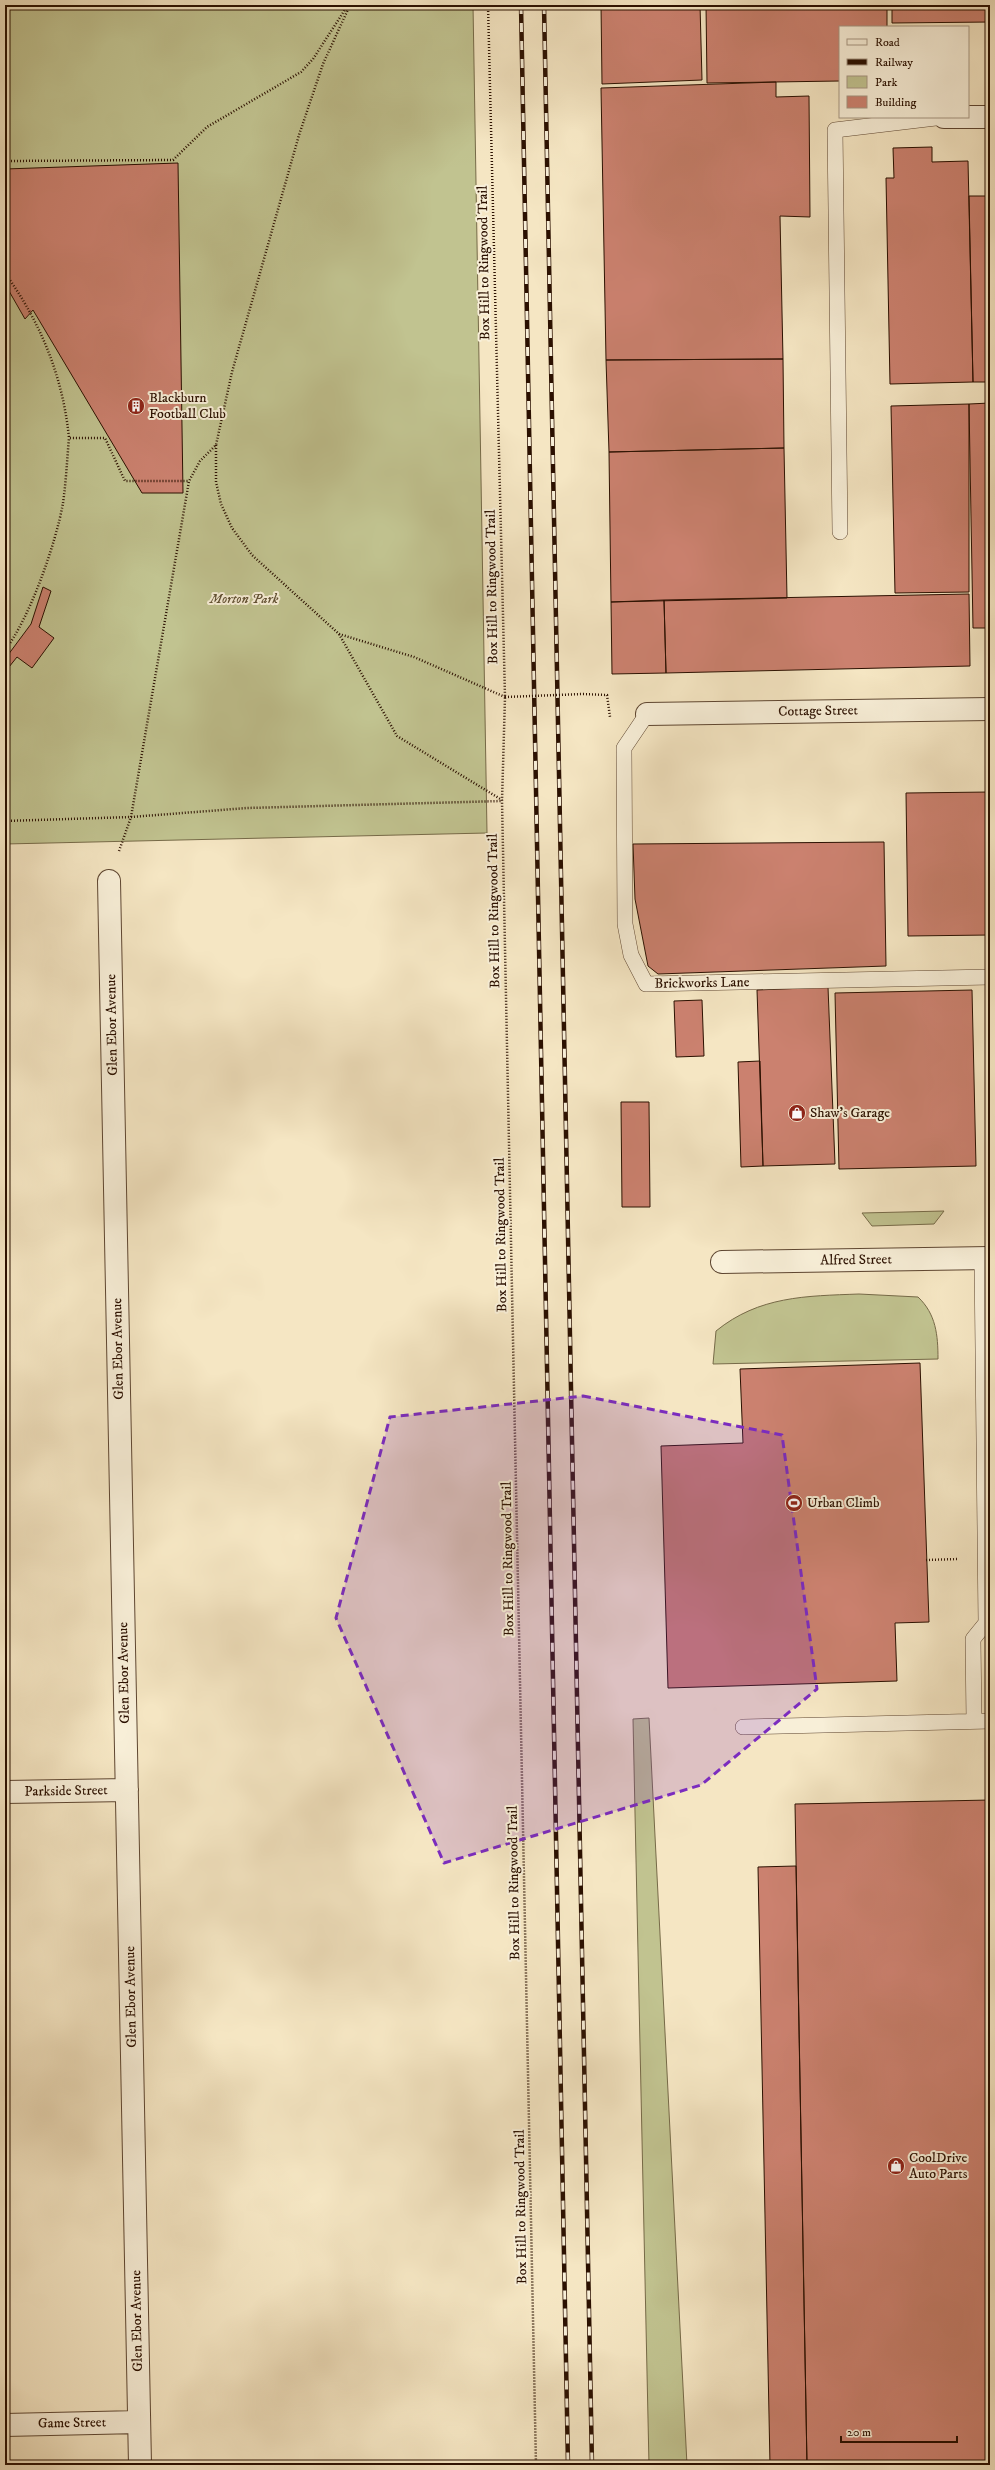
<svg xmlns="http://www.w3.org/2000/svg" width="995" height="2470" font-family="'IM FELL DW Pica',serif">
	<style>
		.green { fill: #c1c390; stroke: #766a48 }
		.building { fill: #cb816f; stroke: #2b1000 }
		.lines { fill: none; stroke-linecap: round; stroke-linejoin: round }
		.service-casing { stroke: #5e4631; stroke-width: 16 }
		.minor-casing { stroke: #5e4631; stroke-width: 24 }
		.path { stroke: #2b1000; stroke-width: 2.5; stroke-dasharray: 1 2; stroke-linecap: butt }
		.service { stroke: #f8efd8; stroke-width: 15 }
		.minor { stroke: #f8efd8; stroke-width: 22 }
		.rail-casing { stroke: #2b1000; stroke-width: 4.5 }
		.rail { stroke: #f8efd8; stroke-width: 3; stroke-dasharray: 9; stroke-linecap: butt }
		.path-bridge { stroke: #2b1000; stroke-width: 2.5; stroke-dasharray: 1 2; stroke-linecap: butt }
		.marked { fill: #7b2cbf; fill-opacity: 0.2; stroke: #7b2cbf; stroke-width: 3; stroke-dasharray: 8 5; stroke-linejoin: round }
		.labels { text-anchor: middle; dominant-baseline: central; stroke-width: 4; stroke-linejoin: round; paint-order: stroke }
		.street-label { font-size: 14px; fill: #2b1000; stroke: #f8efd8 }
		.poi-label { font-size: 14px; fill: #2b1000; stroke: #f8efd8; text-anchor: start }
		.park-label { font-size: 14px; font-style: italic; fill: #604f32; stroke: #f8efd8 }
	</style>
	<rect width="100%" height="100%" fill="#f5e6c3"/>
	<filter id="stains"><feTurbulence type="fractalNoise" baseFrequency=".005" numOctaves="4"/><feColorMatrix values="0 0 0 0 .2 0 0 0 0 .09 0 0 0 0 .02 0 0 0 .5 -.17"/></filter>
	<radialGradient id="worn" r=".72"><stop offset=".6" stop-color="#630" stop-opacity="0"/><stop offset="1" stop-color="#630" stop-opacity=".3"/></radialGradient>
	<path class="green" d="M5,5h468l14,828 -482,11z
		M944,1211l-10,13 -62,2 -10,-13z
		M859,1294l59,3c18,17 20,38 20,62l-225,5 3,-33c43,-35 90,-35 143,-37z
		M649,1718l38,747h-38l-16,-746z"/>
	<path class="building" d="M601,5h99l2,75 -100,4z
		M706,5h181v22h-47v54l-133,2z
		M892,5h98v17l-98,1z
		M776,82v15l33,-1 1,121 -30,-1 3,143 -177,1 -5,-272z
		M932,147v15l36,-1 5,221 -83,2 -4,-206h8l-1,-30z
		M178,163l5,330h-41l-109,-183 -8,9 -20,-35v-115z
		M969,196h21v186h-17z
		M783,359l1,89 -175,4 -3,-92z
		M990,403v225h-17l-4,-224z
		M969,404v188l-74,1 -4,-187z
		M784,448l3,150 -176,4 -2,-150z
		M43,587l8,4 -12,36 15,11 -22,30 -15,-11 -12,15v-13l26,-35z
		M969,594l1,72 -304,7 -2,-73z
		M664,600l2,73 -54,1 -1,-72z
		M990,792v143l-82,1 -2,-143z
		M884,842l2,124 -228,8 -10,-8 -13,-67 -2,-55z
		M828,987l7,177 -72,2 -6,-176z
		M972,990l4,176 -137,3 -4,-176z
		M702,1000l2,56 -28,1 -2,-56z
		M760,1061l3,105 -22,1 -3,-105z
		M621,1102h28l1,105h-28z
		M920,1363l9,259 -34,1 2,58 -229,7 -7,-242 82,-3 -3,-74z
		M990,1800v665h-183l-12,-661z
		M796,1866l11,599h-37l-12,-598z"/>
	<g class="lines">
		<defs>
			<path id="service" d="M840,532l-5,-402 109,-13
				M647,714l-23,34 1,176 6,31 15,29 344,-7
				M974,1721l-1,-82 13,-16 -4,-365
				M743,1727l247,-6"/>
			<path id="minor" d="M944,117h46
				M647,714l343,-5
				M109,881l31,1584
				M722,1262l268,-4
				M5,1792l122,-2
				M5,2425l134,-3"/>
		</defs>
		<use href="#service" class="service-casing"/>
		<use href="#minor" class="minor-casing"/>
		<path class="path" d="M488,5l17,692 -3,104 34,1664
			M5,161l168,-1 34,-33 94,-55 12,-13 35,-54
			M5,273c36,50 58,104 64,165h36l20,43h64
			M216,445v37l5,22 11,24 20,27 87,79 58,102 105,64
			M339,634l75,23 91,40
			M5,650c25,-32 51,-107 58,-147 3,-21 4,-43 6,-65
			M583,694l24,1 3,22
			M5,821l126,-4 116,-9 255,-7
			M119,851l12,-34 58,-336 11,-20 16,-16 16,-73 67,-237 24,-71 27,-59
			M926,1560l32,-1"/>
		<use href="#service" class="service"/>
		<use href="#minor" class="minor"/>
		<defs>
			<path id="rail" d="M521,5l47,2460
				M544,5l48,2460"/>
		</defs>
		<use href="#rail" class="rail-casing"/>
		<use href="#rail" class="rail"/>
		<path class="path-bridge" d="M505,697l78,-3"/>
	</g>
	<path class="marked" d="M583,1396l199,39 35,254 -116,96 -257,78 -108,-245 54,-201z"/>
	<defs>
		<symbol id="building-disc" viewBox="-11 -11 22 22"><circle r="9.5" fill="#8f2418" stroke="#f8efd8"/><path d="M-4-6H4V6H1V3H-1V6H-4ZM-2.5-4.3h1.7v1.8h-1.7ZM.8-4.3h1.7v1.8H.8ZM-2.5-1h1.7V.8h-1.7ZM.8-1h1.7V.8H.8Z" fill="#fff"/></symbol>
		<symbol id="shop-disc" viewBox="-11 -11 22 22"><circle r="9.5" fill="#8f2418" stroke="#f8efd8"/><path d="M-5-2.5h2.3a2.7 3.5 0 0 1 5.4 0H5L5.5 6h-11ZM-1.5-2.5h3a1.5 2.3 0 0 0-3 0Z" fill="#fff"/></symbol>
		<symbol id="stadium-disc" viewBox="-11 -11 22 22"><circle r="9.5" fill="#8f2418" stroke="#f8efd8"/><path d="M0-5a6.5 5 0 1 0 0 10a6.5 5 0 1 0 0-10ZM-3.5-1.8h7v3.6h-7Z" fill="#fff"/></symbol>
	</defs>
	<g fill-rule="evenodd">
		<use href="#building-disc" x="126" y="396" width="20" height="20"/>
		<use href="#shop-disc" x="787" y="1103" width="20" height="20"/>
		<use href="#stadium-disc" x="784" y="1493" width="20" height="20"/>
		<use href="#shop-disc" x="886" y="2156" width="20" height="20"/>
	</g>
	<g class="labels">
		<g class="street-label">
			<text transform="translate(484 263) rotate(-91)">Box Hill to Ringwood Trail</text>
			<text transform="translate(492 587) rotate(-91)">Box Hill to Ringwood Trail</text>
			<text transform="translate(818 711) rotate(-1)">Cottage Street</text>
			<text transform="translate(494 911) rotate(-91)">Box Hill to Ringwood Trail</text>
			<text transform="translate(702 983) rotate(-1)">Brickworks Lane</text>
			<text transform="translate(112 1025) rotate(-91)">Glen Ebor Avenue</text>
			<text transform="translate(501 1235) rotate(-91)">Box Hill to Ringwood Trail</text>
			<text transform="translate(856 1260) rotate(-1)">Alfred Street</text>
			<text transform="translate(118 1349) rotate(-91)">Glen Ebor Avenue</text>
			<text transform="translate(508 1559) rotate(-91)">Box Hill to Ringwood Trail</text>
			<text transform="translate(124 1673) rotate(-91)">Glen Ebor Avenue</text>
			<text transform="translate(66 1791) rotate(-1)">Parkside Street</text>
			<text transform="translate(514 1883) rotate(-91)">Box Hill to Ringwood Trail</text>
			<text transform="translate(131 1997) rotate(-91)">Glen Ebor Avenue</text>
			<text transform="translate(521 2207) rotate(-91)">Box Hill to Ringwood Trail</text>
			<text transform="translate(137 2321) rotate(-91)">Glen Ebor Avenue</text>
			<text transform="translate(72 2423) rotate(-1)">Game Street</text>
		</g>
		<g class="poi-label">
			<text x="149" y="398">Blackburn<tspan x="149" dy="16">Football Club</tspan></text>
			<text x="810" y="1113">Shaw's Garage</text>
			<text x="807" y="1503">Urban Climb</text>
			<text x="909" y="2158">CoolDrive<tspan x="909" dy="16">Auto Parts</tspan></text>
		</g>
		<g class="park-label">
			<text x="244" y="599">Morton Park</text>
		</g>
	</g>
	<rect width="995" height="2470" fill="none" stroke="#f5e6c3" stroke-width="20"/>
	<rect x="6" y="6" width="983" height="2458" fill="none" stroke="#2b1000" stroke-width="2"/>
	<rect x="10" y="10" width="975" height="2450" fill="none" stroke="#2b1000"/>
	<rect x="839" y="26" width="130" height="92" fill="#f8efd8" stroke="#a69682"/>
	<rect x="847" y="39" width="20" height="6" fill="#f8efd8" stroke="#a69682"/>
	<text x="875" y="46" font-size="12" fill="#2b1000">Road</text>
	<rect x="847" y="59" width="20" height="6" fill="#2b1000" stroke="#a69682"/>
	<text x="875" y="66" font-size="12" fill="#2b1000">Railway</text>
	<rect x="847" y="76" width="20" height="12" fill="#c1c390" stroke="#a69682"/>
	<text x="875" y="86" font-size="12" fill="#2b1000">Park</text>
	<rect x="847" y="96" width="20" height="12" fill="#cb816f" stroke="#a69682"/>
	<text x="875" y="106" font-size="12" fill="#2b1000">Building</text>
	<path d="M841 2436v6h116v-6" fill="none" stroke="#2b1000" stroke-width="2"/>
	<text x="847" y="2436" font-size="12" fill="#2b1000" stroke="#f8efd8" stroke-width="3" paint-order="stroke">20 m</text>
	<rect width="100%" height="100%" filter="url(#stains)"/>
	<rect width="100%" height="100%" fill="url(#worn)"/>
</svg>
